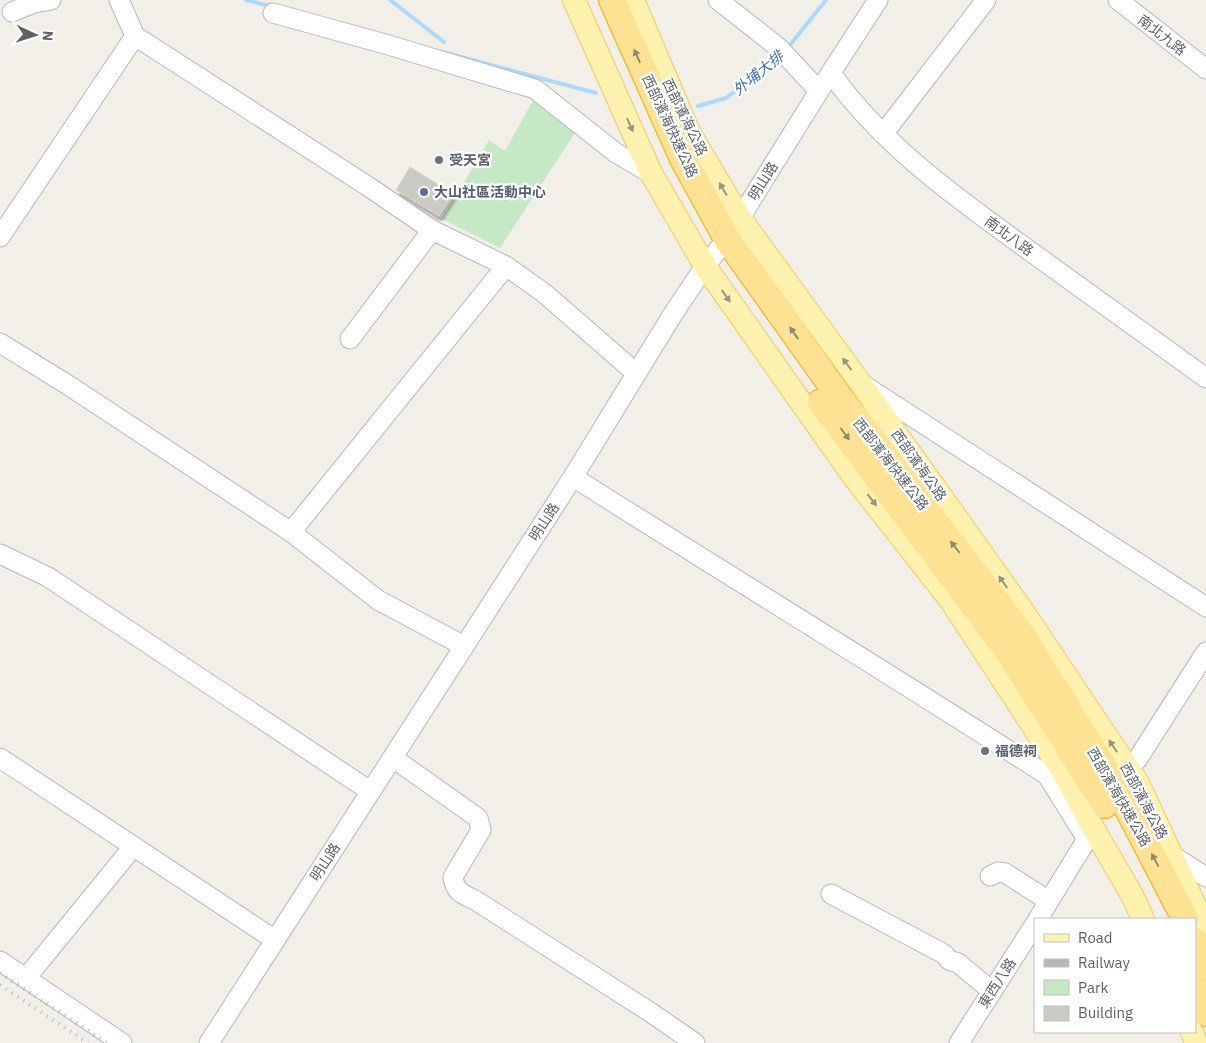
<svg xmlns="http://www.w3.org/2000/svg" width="1206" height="1043" font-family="'IBM Plex Sans','Noto Sans TC',sans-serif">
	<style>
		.green { fill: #c5e8c5 }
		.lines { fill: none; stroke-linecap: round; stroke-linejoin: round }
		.stream { stroke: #aadaff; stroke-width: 4 }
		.building { fill: #cccac5; stroke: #d6d1c6; filter: url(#shadow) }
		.minor-casing { stroke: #b5b8bc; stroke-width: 21 }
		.major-casing { stroke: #f2c960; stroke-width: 24 }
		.highway-casing { stroke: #f9ab00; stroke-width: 28 }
		.minor { stroke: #fff; stroke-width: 19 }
		.major { stroke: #fff2af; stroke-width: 22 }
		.highway { stroke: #fde293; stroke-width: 26 }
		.rail { stroke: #b6b7b8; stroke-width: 4; stroke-dasharray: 1 6; stroke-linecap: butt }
		.oneway { fill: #8e8975 }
		.oneway2 { fill: #979581 }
		.worship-dot { fill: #6b7280; stroke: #fff; stroke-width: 2 }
		.service-dot { fill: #5c6f8a; stroke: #fff; stroke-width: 2 }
		.labels { text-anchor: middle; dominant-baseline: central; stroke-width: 4.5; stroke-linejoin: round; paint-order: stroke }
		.street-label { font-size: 14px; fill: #5f6368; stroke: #fff }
		.worship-label { font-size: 14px; font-weight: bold; fill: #5b616d; stroke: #fff; text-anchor: start }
		.service-label { font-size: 14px; font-weight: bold; fill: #4e5e75; stroke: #fff; text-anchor: start }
		.water-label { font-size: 15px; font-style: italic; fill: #4174aa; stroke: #fff }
	</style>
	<defs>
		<filter id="shadow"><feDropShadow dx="3" dy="5.5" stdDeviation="1" flood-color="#0004"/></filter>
	</defs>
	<rect width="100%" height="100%" fill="#f1efe8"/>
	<path class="green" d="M536,95l42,33 -78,120 -58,-29 47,-79 16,11z"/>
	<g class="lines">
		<path class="stream" d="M246,0l24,6
			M390,0l54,42
			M786,50l40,-50
			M439,51l157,42
			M698,106l28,-8 54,-41"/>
	</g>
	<path class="building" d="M410,167l43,27 -14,22 -43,-26z"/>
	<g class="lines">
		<defs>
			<path id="minor" d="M119,0l16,36 234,151 63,43 74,36 38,27 92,80
				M718,0l61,48 40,43
				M1118,0l88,69
				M12,12l22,-9 17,-3
				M273,13l112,31 150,45 81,64 36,21
				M831,73c52,74 130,128 203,181 57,41 115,83 172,124
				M883,134l103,-134
				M0,237l135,-201
				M350,339l82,-109
				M0,343l68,42 223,147 87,68 86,46
				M865,386l341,221
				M573,477c158,100 317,197 474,298h18
				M291,532l215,-266
				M0,554l48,23 322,214
				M0,758l275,182
				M393,758l85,60 3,12 -28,47c2,15 9,17 22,23l175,112 45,31
				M1137,760l69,-108
				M1173,856l33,21
				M990,876l8,-4 7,1 44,28
				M831,894l113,60 5,6 9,3 34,28
				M1038,919l49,-80 -40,-64
				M0,961l122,82
				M26,978l107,-131
				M209,1043l364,-566 100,-163 32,-48 22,-27 92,-148 59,-91
				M959,1043l76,-119"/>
			<path id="major" d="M574,0l77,173 54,93 148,210 98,125 114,174 28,53 39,67 11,24
				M633,0l56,132 51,86 121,166 159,223 118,176 68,146
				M1192,1032l4,11"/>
			<path id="highway" d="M612,0l71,159 44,80 114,160 181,236 97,157 66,127
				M821,402l186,248 98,155
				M1195,941l11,25
				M1195,987l11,26"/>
		</defs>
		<use href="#minor" class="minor-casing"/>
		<use href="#major" class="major-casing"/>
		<use href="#highway" class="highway-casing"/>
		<use href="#minor" class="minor"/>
		<use href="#major" class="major"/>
		<use href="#highway" class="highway"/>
		<path class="rail" d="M0,973l107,70
			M0,985l88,58"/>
	</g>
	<defs><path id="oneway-solid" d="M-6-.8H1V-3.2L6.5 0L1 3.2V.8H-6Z" transform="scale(1.25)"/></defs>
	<g class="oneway">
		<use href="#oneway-solid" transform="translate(637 56) rotate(-114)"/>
		<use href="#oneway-solid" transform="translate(794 333) rotate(-125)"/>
		<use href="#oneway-solid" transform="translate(845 434) rotate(53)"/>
		<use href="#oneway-solid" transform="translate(955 547) rotate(-128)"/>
		<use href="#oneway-solid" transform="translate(1155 860) rotate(-118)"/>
	</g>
	<g class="oneway2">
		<use href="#oneway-solid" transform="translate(630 125) rotate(66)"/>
		<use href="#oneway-solid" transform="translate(723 189) rotate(-121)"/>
		<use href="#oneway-solid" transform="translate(726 296) rotate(55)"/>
		<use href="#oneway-solid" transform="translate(847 364) rotate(-126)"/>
		<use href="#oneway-solid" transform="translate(872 500) rotate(52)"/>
		<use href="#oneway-solid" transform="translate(1003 582) rotate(-125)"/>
		<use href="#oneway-solid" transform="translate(1113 746) rotate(-124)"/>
	</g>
	<g class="worship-dot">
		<circle cx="439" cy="160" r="5"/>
		<circle cx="985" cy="751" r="5"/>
	</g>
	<circle class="service-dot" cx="424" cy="192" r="5"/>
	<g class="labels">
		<g class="street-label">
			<text transform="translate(1162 35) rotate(38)">南北九路</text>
			<text transform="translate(685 117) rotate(64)">西部濱海公路</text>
			<text transform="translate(670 126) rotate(65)">西部濱海快速公路</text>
			<text transform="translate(763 181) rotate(-58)">明山路</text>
			<text transform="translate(1009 236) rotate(36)">南北八路</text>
			<text transform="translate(891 464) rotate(52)">西部濱海快速公路</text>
			<text transform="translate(919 465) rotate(55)">西部濱海公路</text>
			<text transform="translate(544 522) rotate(-57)">明山路</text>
			<text transform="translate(1119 797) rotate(60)">西部濱海快速公路</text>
			<text transform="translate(1144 801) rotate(62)">西部濱海公路</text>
			<text transform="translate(325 862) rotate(-57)">明山路</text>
			<text transform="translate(997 983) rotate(-57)">東西八路</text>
		</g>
		<g class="worship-label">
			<text x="449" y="160">受天宮</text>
			<text x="995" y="751">福德祠</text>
		</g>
		<g class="service-label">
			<text x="434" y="192">大山社區活動中心</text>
		</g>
		<g class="water-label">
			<text transform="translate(758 73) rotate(-39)">外埔大排</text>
		</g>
	</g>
	<rect x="1034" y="918" width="162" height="115" fill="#ffffff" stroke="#bfc1c3"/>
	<rect x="1044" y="934" width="25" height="8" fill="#fff2af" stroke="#bfc1c3"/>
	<text x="1078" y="943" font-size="15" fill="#5f6368">Road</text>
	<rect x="1044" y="959" width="25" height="8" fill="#b6b7b8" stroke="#bfc1c3"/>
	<text x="1078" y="968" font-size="15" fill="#5f6368">Railway</text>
	<rect x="1044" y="980" width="25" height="15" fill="#c5e8c5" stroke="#bfc1c3"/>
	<text x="1078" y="993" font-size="15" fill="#5f6368">Park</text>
	<rect x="1044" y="1006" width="25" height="15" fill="#cccac5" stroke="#bfc1c3"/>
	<text x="1078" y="1018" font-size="15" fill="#5f6368">Building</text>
	<g transform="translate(35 35) rotate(94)" stroke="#ffffff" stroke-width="4" paint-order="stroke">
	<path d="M0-4L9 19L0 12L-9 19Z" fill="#5f6368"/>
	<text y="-8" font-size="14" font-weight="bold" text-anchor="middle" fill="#5f6368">N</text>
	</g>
</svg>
